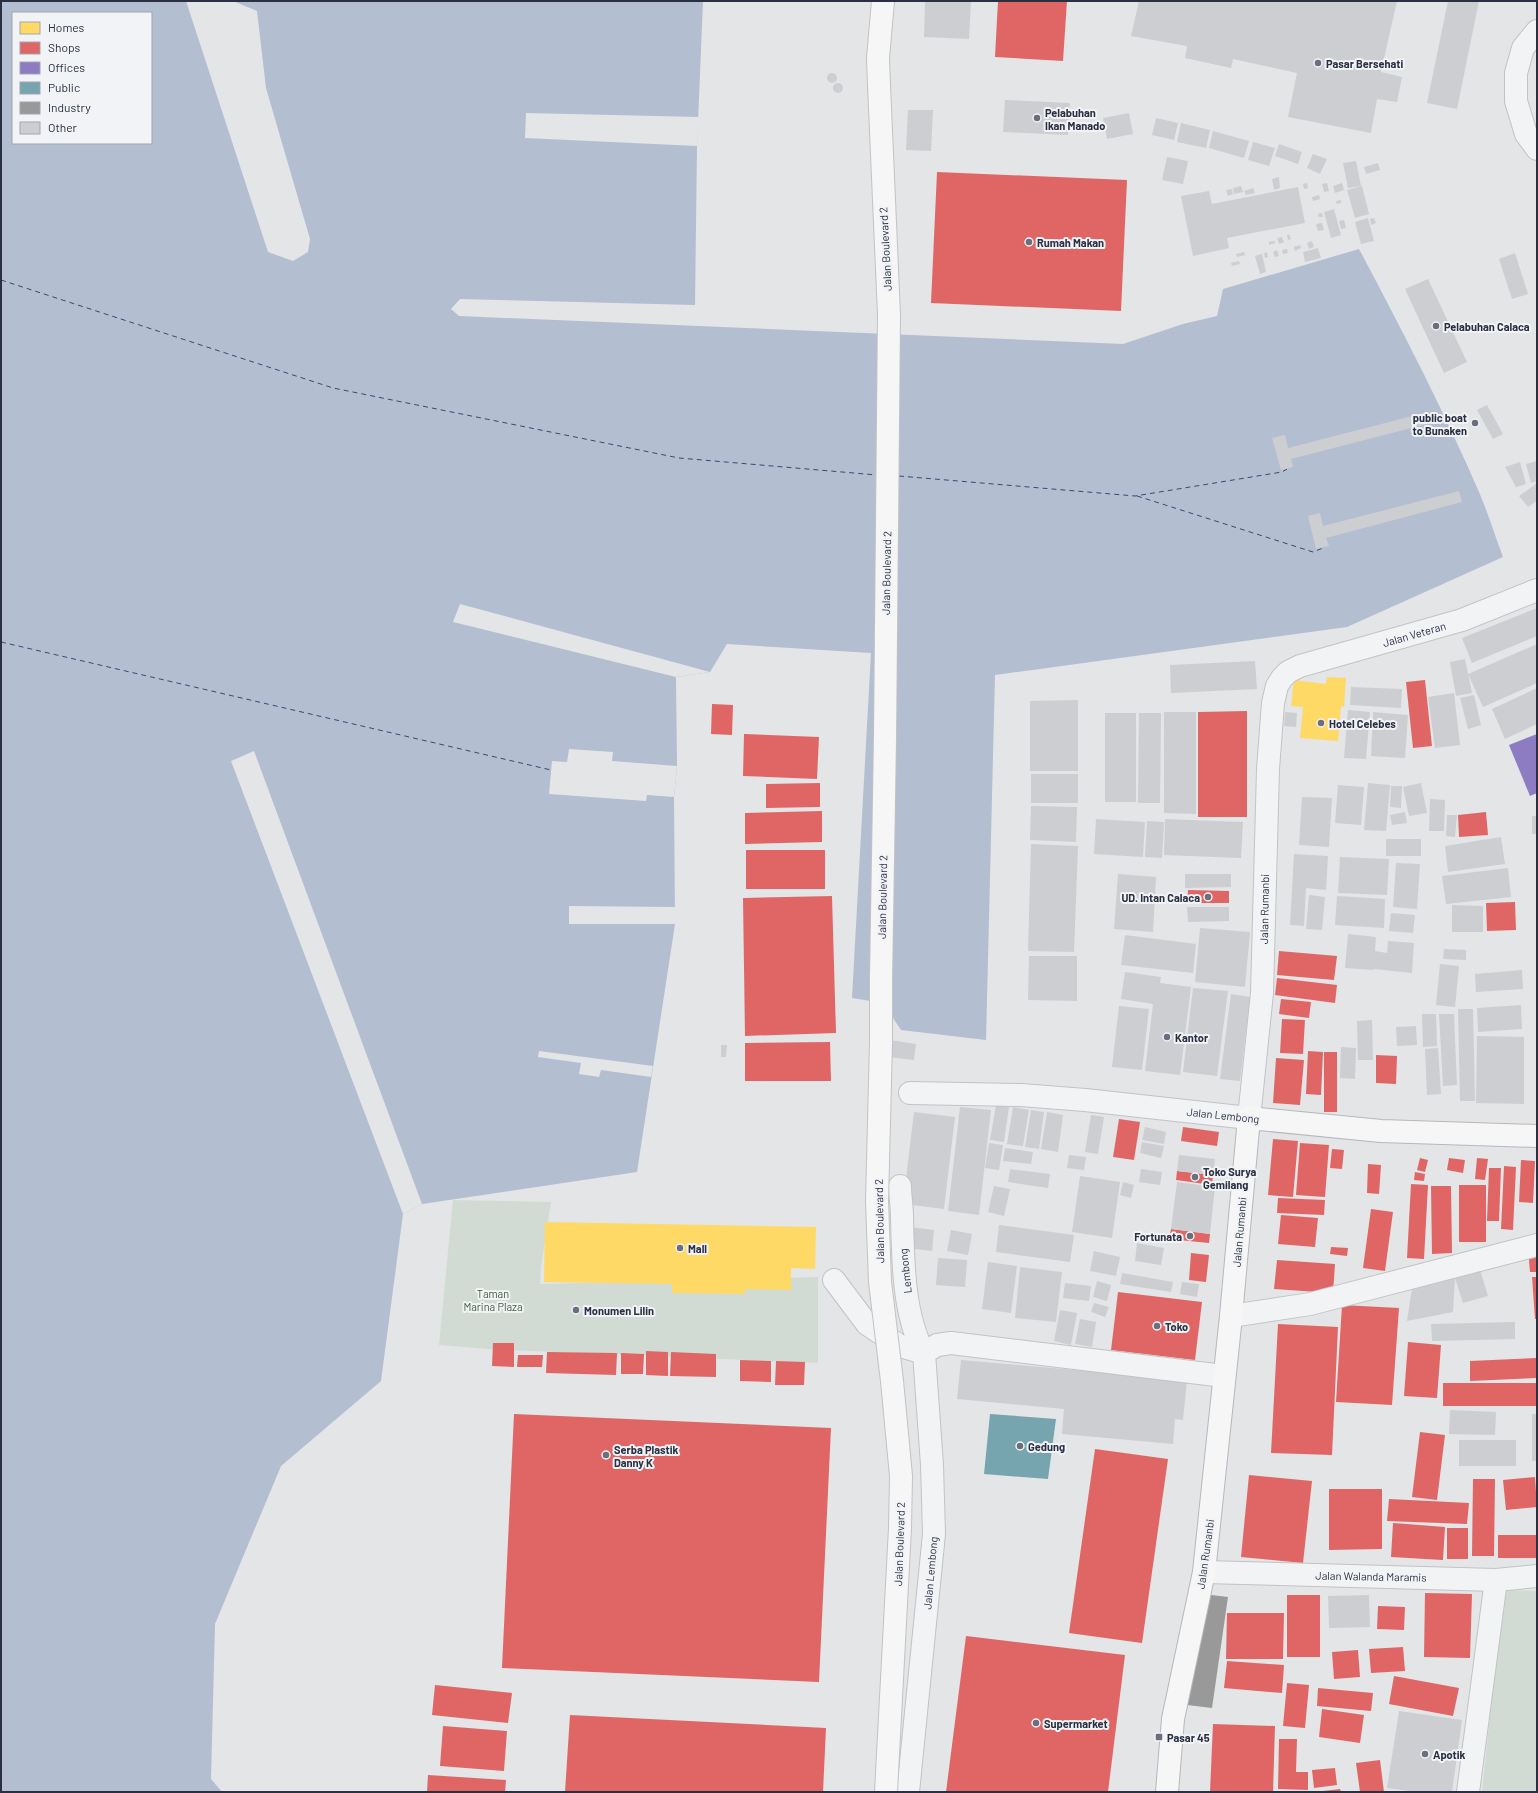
<svg xmlns="http://www.w3.org/2000/svg" width="1538" height="1793" font-family="Barlow,sans-serif">
	<style>
		.green { fill: #d2dbd3 }
		.water { fill: #b3bed1; fill-rule: evenodd }
		.pier { fill: #e3e5e7 }
		.homes { fill: #ffd966 }
		.shops { fill: #e06666 }
		.offices { fill: #8e7cc3 }
		.public { fill: #76a5af }
		.industry { fill: #999 }
		.lines { fill: none; stroke-linecap: round; stroke-linejoin: round }
		.ferry { stroke: #364b73; stroke-width: 1; stroke-dasharray: 5 4; stroke-linecap: butt }
		.building { fill: #cdced1 }
		.minor-casing { stroke: #c1c3c5; stroke-width: 24 }
		.tertiary-casing { stroke: #c1c3c5; stroke-width: 24 }
		.secondary-casing { stroke: #c1c3c5; stroke-width: 24 }
		.trunk-casing { stroke: #b5b8bc; stroke-width: 24 }
		.minor { stroke: #f2f3f5; stroke-width: 22 }
		.tertiary { stroke: #f2f3f5; stroke-width: 22 }
		.secondary { stroke: #f6f6f7; stroke-width: 22 }
		.trunk { stroke: #f6f6f7; stroke-width: 22 }
		.secondary-bridge-casing { stroke: #c1c3c5; stroke-width: 24; stroke-linecap: butt }
		.secondary-bridge { stroke: #f6f6f7; stroke-width: 22 }
		.poi-dot { fill: #6b6f7b; stroke: #f1f3f7; stroke-width: 1.5 }
		.labels { text-anchor: middle; dominant-baseline: central; stroke-width: 4; stroke-linejoin: round; paint-order: stroke }
		.poi-label { font-size: 11px; font-weight: bold; fill: #2a3041; stroke: #f1f3f7; text-anchor: start }
		.street-label { font-size: 11px; fill: #2a3041; stroke: #f1f3f7 }
		.park-label { font-size: 11px; fill: #3b5c38; stroke: #f1f3f7 }
	</style>
	<rect width="100%" height="100%" fill="#e3e5e7"/>
	<path class="green" d="M453,1200l98,2 -10,65 -1,17 278,-7v86l-331,-14 -48,-4z
		M1503,1590l34,1v201h-55z"/>
	<path class="water" d="M1,1h185l82,251 25,9 15,-9 2,-13 -44,-151 -9,-77 -24,-10h470l-6,145 -2,159 -235,-6 -9,10 8,7 664,28 60,-20 34,-8 6,-27 136,-40c42,79 84,160 120,243 9,21 16,44 24,65l-156,70 -352,48 -9,365 -85,-10 -18,-27 -31,-5 19,-345 -144,-9 -17,28 -34,5 1,89 -3,31 1,127 -38,248 -215,32 -19,10 -22,167 -100,85 -66,158 -4,155 11,13h-221zM13,13h138v130h-138z"/>
	<path class="pier" d="M526,113l173,4 -2,29 -172,-8z
		M460,604l250,68 -34,5 -223,-55z
		M569,749l44,3 -1,9 65,5 -3,31 -27,-2 -1,6 -97,-7 3,-33 15,1z
		M254,751l168,453 -19,10 -172,-453z
		M569,906l106,1v17h-106z
		M539,1051l114,15 -2,11 -50,-7 -2,7 -20,-3 2,-11 -43,-6z"/>
	<path class="homes" d="M1327,677l19,1 -2,29 -3,-1 -3,35 -38,-3 3,-31 -12,-1 3,-26 32,4z
		M545,1222l271,5 -1,42 -24,-1v22l-46,-1v5l-73,-1v-9l-128,-2z"/>
	<path class="shops" d="M998,1h69l-4,60 -68,-4z
		M937,172l190,8 -6,131 -190,-8z
		M1425,680l7,66 -19,2 -7,-66z
		M712,704l21,1 -1,30 -21,-1z
		M1247,711v106h-49v-105z
		M744,734l75,3 -2,42 -74,-3z
		M820,783v24l-54,1v-24z
		M822,811v31l-77,2v-31z
		M1486,812l2,23 -29,2 -1,-22z
		M746,850h79v39h-79z
		M1188,890l41,1v12h-42z
		M832,896l4,137 -91,3 -2,-138z
		M1515,902l1,28 -29,1 -1,-28z
		M1279,951l58,5 -3,24 -57,-5z
		M1277,978l60,7 -2,18 -60,-8z
		M1281,999l30,3 -2,16 -30,-4z
		M1282,1019l23,1 -2,34 -23,-1z
		M830,1042l1,39h-86v-38z
		M1308,1051l15,1 -2,43 -15,-1z
		M1324,1052h13v60h-13z
		M1376,1055l21,1 -1,28 -20,-1z
		M1276,1058l28,2 -4,45 -27,-2z
		M1119,1119l21,3 -6,38 -21,-3z
		M1183,1127l36,5 -2,14 -36,-5z
		M1273,1139l25,2 -5,56 -25,-2z
		M1300,1143l29,2 -4,52 -29,-2z
		M1332,1149l12,1 -2,19 -12,-1z
		M1420,1158l8,2 -3,12 -8,-2z
		M1449,1158l16,2 -2,13 -16,-3z
		M1477,1158l11,1 -3,21 -10,-1z
		M1521,1160l14,1 -2,42 -14,-1z
		M1368,1164l13,1 -2,29 -12,-1z
		M1504,1166l12,1 -3,63 -12,-1z
		M1489,1168h12l-2,53h-12z
		M1177,1171l36,4 -1,10 -36,-5z
		M1415,1172l10,2 -1,7 -10,-1z
		M1411,1184l17,1 -4,74 -17,-1z
		M1459,1185h27v57h-27z
		M1431,1186h20l1,67 -20,1z
		M1278,1198l47,2 -1,15 -47,-2z
		M1371,1209l22,3 -8,59 -22,-3z
		M1281,1215l37,3 -3,29 -37,-3z
		M1171,1229l39,5 -1,9 -40,-4z
		M1331,1247l17,1 -1,8 -17,-2z
		M1528,1249h9v23h-7z
		M1191,1253l18,2 -3,27 -17,-2z
		M1277,1260l58,4 -2,29 -59,-4z
		M1532,1277h5v42h-2z
		M1118,1292l84,10 -7,58 -84,-10z
		M1342,1305l57,3 -7,97 -56,-3z
		M1278,1324l60,3 -6,128 -61,-2z
		M1408,1342l33,3 -4,53 -33,-2z
		M493,1343h21v24l-22,-1z
		M646,1351l22,1v24l-22,-1z
		M547,1352l70,1 -1,22 -70,-2z
		M671,1352l45,2v23l-46,-1z
		M621,1353l23,1 -1,20h-22z
		M518,1355h25l-1,12h-25z
		M1537,1358v20l-67,3v-20z
		M740,1360l31,1v21l-31,-1z
		M776,1361l29,1 -1,23h-29z
		M1443,1383h94v23h-94z
		M514,1414l317,14 -12,254 -317,-14z
		M1420,1432l25,3 -8,65 -25,-3z
		M1095,1449l73,10 -26,184 -73,-10z
		M1249,1475l63,6 -9,82 -62,-6z
		M1535,1477l2,30 -31,3 -3,-30z
		M1473,1479h22l-1,77h-22z
		M1329,1489h53v60l-53,1z
		M1389,1499l80,4 -2,21 -80,-3z
		M1393,1523l52,4 -2,33 -52,-3z
		M1447,1528h21v31h-21z
		M1498,1535h38v23h-38z
		M1425,1593l47,1 -2,64 -46,-1z
		M1287,1595h33v62h-33z
		M1378,1606l27,1 -1,23 -27,-1z
		M1227,1613h57l-1,46h-57z
		M966,1636l159,19 -17,137h-162z
		M1403,1647l2,24 -34,2 -2,-24z
		M1358,1650l2,27 -26,2 -2,-27z
		M1227,1661l57,4 -2,28 -58,-5z
		M1394,1676l65,12 -6,28 -64,-12z
		M1287,1683l22,2 -4,43 -22,-2z
		M435,1685l77,8 -4,30 -76,-8z
		M1318,1688l55,5 -2,18 -54,-5z
		M1322,1709l42,6 -4,28 -41,-6z
		M570,1715l256,13 -3,64h-258z
		M1213,1724l62,2 -2,66h-63z
		M443,1726l64,5 -3,40 -64,-5z
		M1279,1739h18l-1,33h12v18l-30,-1z
		M1380,1760l4,32h-24l-4,-29z
		M1335,1768l2,17 -23,3 -2,-18z
		M428,1775l78,5 -1,12h-78z
		M1340,1789l1,3h-18v-1z"/>
	<path class="offices" d="M1537,734v59l-7,3 -21,-51z"/>
	<path class="public" d="M990,1414l66,5 -8,60 -64,-5z"/>
	<path class="industry" d="M1203,1594l25,3 -16,111 -25,-3z"/>
	<g class="lines">
		<path class="ferry" d="M1,280l332,108 346,70 198,17
			M899,476l236,20 147,-24 5,-3
			M1137,496l176,56 10,-4
			M1,642l550,128"/>
	</g>
	<path class="building" d="M925,1h46l-2,38 -45,-2z
		M1139,1h258l-16,71 21,5 -5,25 -20,-3 -6,34 -83,-16 9,-44 -64,-14 -2,9 -46,-10 2,-12 -56,-10z
		M1448,1h31l-22,108 -30,-6z
		M827 78a5 5 0 1 1 10 0a5 5 0 1 1-10 0Z
		M833 88a5 5 0 1 1 10 0a5 5 0 1 1-10 0Z
		M1005,100l65,3 -2,32 -65,-3z
		M908,110h25l-2,41 -25,-1z
		M1129,113l4,21 -26,5 -4,-21z
		M1156,118l22,5 -4,17 -22,-5z
		M1181,123l29,7 -4,18 -29,-6z
		M1213,131l36,10 -5,17 -35,-10z
		M1253,142l22,6 -6,18 -21,-6z
		M1279,144l23,8 -4,12 -23,-8z
		M1313,154l14,5 -7,15 -13,-6z
		M1167,157l21,4 -5,23 -21,-4z
		M1356,161l5,25 -13,2 -5,-25z
		M1378,163l2,7 -14,4 -2,-7z
		M1279,177l1,11 -6,2 -2,-11z
		M1307,183l1,5 -4,1 -1,-5z
		M1327,183l2,8 -5,1 -2,-8z
		M1342,183l2,7 -9,3 -2,-7z
		M1241,186l2,6 -9,2 -1,-6z
		M1362,186l7,28 -14,4 -8,-28z
		M1298,187l7,36 -78,15 2,10 -36,8 -12,-60 28,-5 3,13z
		M1253,188l2,5 -9,2 -2,-4z
		M1232,189l1,5 -5,2 -2,-6z
		M1319,195l1,4 -7,2 -1,-4z
		M1341,200v3l-4,1 -1,-3z
		M1334,209l7,26 -10,3 -7,-26z
		M1322,213l1,4h-4l-1,-3z
		M1368,218l6,23 -13,3 -6,-22z
		M1374,218l2,5 -5,2 -1,-6z
		M1344,220l2,8 -5,1 -2,-8z
		M1322,223l2,7 -6,1 -2,-7z
		M1289,234l2,5 -3,1 -1,-5z
		M1282,237l2,5 -5,2 -2,-6z
		M1275,241v2l-6,2v-3z
		M1312,241l2,6 -5,2 -2,-6z
		M1300,245l1,3 -6,3 -1,-4z
		M1318,248l3,10 -16,4 -2,-10z
		M1287,249l1,4 -5,1 -1,-4z
		M1277,250l2,6 -4,1 -2,-5z
		M1244,252l1,3 -8,2 -1,-3z
		M1267,252l1,5 -3,1 -1,-5z
		M1515,253l13,41 -16,5 -13,-40z
		M1262,254l4,18 -6,2 -5,-18z
		M1239,261l1,3 -8,2 -1,-3z
		M1428,279l39,83 -23,11 -39,-84z
		M1487,405l16,29 -10,5 -16,-29z
		M1424,413l3,11 -136,35 2,8 -12,3 -9,-32 13,-3 3,13z
		M1537,461v20l-6,2 -5,-19z
		M1520,462l6,22 -10,3 -11,-20z
		M1537,483v18l-9,6 -9,-11z
		M1459,491l3,11 -136,36 3,8 -13,3 -8,-33 12,-3 3,13z
		M1537,608v28l-65,27 -10,-25z
		M1537,644v39l-54,24 -15,-33z
		M1465,659l7,34 -16,3 -6,-34z
		M1255,661l2,28 -86,4 -1,-28z
		M1351,687l51,2 -1,19 -51,-3z
		M1537,688v36l-32,15 -13,-30z
		M1454,693l6,52 -25,3 -7,-51z
		M1474,695l7,30 -13,4 -8,-31z
		M1078,700v71h-48v-70z
		M1348,710l22,2 -4,47 -22,-1z
		M1164,712h32v102l-32,-1z
		M1285,712l12,1 -1,14 -12,-1z
		M1373,712l35,3 -3,43 -34,-2z
		M1105,713h31v89h-31z
		M1139,713h22l-1,90h-22z
		M1031,774h47v29h-47z
		M1368,783l22,2 -4,46 -22,-1z
		M1421,783l6,30 -18,3 -6,-29z
		M1338,785l26,2 -3,38 -26,-2z
		M1391,786h11l-1,22 -11,-1z
		M1302,797l30,1 -3,49 -30,-2z
		M1430,799l15,1 -1,31h-15z
		M1031,806l46,1 -1,35 -46,-2z
		M1405,812l2,11 -15,2 -2,-10z
		M1447,815h10l-2,22 -9,-1z
		M1532,816h5v18h-5z
		M1096,819l49,3 -2,35 -49,-3z
		M1165,819l78,3 -2,36 -77,-3z
		M1147,821l17,1 -2,36 -17,-1z
		M1501,837l4,27 -57,8 -3,-26z
		M1386,839h35v17h-35z
		M1031,844l47,2 -4,106 -46,-1z
		M1294,854l34,2 -2,34 -20,-2 -2,38 -14,-1z
		M1340,857l49,2 -2,36 -49,-2z
		M1396,863l24,1 -3,45 -24,-2z
		M1508,868l3,29 -65,7 -4,-28z
		M1118,874l38,3 -3,55 -39,-3z
		M1185,874h46v13l-46,1z
		M1309,895l16,2 -3,33 -16,-1z
		M1337,896l48,3 -1,29 -49,-3z
		M1452,905l31,1v26h-31z
		M1187,907h42v14l-41,1z
		M1391,913l24,2 -2,18 -24,-2z
		M1200,928l50,4 -5,55 -50,-5z
		M1348,934l28,3 -1,14 12,2 1,-12 26,2 -2,30 -38,-4 -1,1 -28,-2z
		M1125,935l71,9 -3,29 -72,-8z
		M1444,949l22,1v10l-23,-1z
		M1029,956h48v45l-49,-1z
		M1440,964l19,2 -4,41 -19,-2z
		M1522,970l1,19 -47,3 -1,-18z
		M1125,972l36,5 -1,6 31,4 -11,88 -35,-4 8,-67 -32,-5z
		M1193,988l35,3 -11,85 -34,-4z
		M1231,994l19,3 -10,84 -20,-2z
		M1521,1005l1,24 -44,3 -1,-24z
		M1119,1006l30,3 -7,61 -30,-3z
		M1458,1009h15l2,92h-15z
		M1422,1014h14l1,32 -14,1z
		M1439,1014h15l3,71 -14,1z
		M1372,1020l1,40h-15l-1,-39z
		M1416,1026l1,19 -20,1 -1,-19z
		M1477,1036l47,1v67l-48,-1z
		M890,1040l26,4 -2,16 -26,-3z
		M721,1045h6l-1,12h-5z
		M1341,1047l15,1 -1,31 -15,-1z
		M1438,1048l3,46 -14,1 -2,-46z
		M996,1105l13,2 -5,35 -14,-2z
		M960,1107l31,3 -12,105 -31,-4z
		M1013,1107l16,3 -6,36 -16,-2z
		M1031,1110l13,2 -5,37 -14,-2z
		M914,1112l41,5 -11,92 -41,-5z
		M1047,1112l16,3 -5,37 -17,-3z
		M1091,1115l13,2 -6,37 -13,-2z
		M1145,1127l21,5 -2,12 -22,-4z
		M1142,1142l22,4 -3,12 -21,-5z
		M989,1143l14,2 -4,25 -14,-2z
		M1005,1148l28,4 -2,12 -28,-3z
		M1069,1155l17,2 -2,13 -17,-2z
		M1179,1155l36,4 -2,16 -36,-4z
		M1010,1169l40,5 -2,14 -40,-6z
		M1141,1169l21,3 -2,13 -21,-3z
		M1080,1176l40,6 -8,56 -40,-6z
		M1123,1182l11,3 -3,13 -11,-3z
		M1177,1182l38,5 -5,47 -39,-5z
		M994,1186l16,3 -6,27 -16,-4z
		M999,1225l75,10 -4,27 -74,-10z
		M910,1227l24,3 -2,21 -25,-3z
		M951,1230l21,4 -4,21 -21,-4z
		M1137,1243l27,5 -3,17 -26,-4z
		M1094,1251l26,6 -4,19 -26,-5z
		M938,1258l29,2 -2,27 -29,-2z
		M988,1262l29,4 -6,47 -29,-4z
		M1020,1267l42,5 -6,50 -41,-4z
		M1480,1270l8,26 -25,7 -8,-25z
		M1122,1273l51,9 -2,10 -51,-8z
		M1455,1278l-2,34 -46,9 5,-33z
		M1097,1281l14,4 -4,16 -14,-4z
		M1182,1282l17,2 -2,13 -17,-3z
		M1065,1283l26,3 -2,15 -26,-3z
		M1094,1303l15,4 -4,10 -14,-5z
		M1060,1310l17,3 -6,32 -17,-4z
		M1080,1319l16,3 -4,25 -17,-3z
		M1515,1322v17l-83,2 -1,-17z
		M961,1360l226,20 -4,40 -8,-1 -2,25 -111,-10 2,-25 -107,-10z
		M1450,1410l46,2 -1,23 -46,-1z
		M1532,1414h5v47h-5z
		M1459,1440h57v26h-57z
		M1369,1595l1,32 -41,1 -1,-32z
		M1399,1711l63,9 -10,72h-35l-30,-4z"/>
	<g class="lines">
		<defs>
			<path id="minor" d="M1537,31l-14,17 -7,25v28l10,33 11,15
				M910,1093l111,2 64,5 164,18 13,-125 6,-224 5,-66 4,-17 5,-8 6,-6 12,-6 162,-46 75,-30
				M900,1186c0,10 2,20 2,30 1,43 1,99 22,137l8,112 2,69 -26,258
				M834,1280l33,44 33,22 24,7
				M1231,1316l79,-12 227,-59
				M924,1353l13,-8 14,-2 273,33
				M1468,1792l28,-212"/>
			<path id="tertiary" d="M1204,1572l292,8 41,-4"/>
			<path id="secondary" d="M881,979l4,-241 4,-423 -10,-230 -1,-27 5,-57"/>
			<path id="trunk" d="M1167,1792l6,-73 31,-147 27,-256 18,-198 132,13 156,5"/>
		</defs>
		<use href="#minor" class="minor-casing"/>
		<use href="#tertiary" class="tertiary-casing"/>
		<use href="#secondary" class="secondary-casing"/>
		<use href="#trunk" class="trunk-casing"/>
		<use href="#minor" class="minor"/>
		<use href="#tertiary" class="tertiary"/>
		<use href="#secondary" class="secondary"/>
		<use href="#trunk" class="trunk"/>
		<defs>
			<path id="secondary-bridge" d="M881,979v63l-4,159 3,81 12,99 9,95 -1,52 -14,264"/>
		</defs>
		<use href="#secondary-bridge" class="secondary-bridge-casing"/>
		<use href="#secondary-bridge" class="secondary-bridge"/>
	</g>
	<g class="poi-dot">
		<circle cx="1318" cy="63" r="4"/>
		<circle cx="1037" cy="118" r="4"/>
		<circle cx="1029" cy="242" r="4"/>
		<circle cx="1436" cy="326" r="4"/>
		<circle cx="1475" cy="423" r="4"/>
		<circle cx="1321" cy="723" r="4"/>
		<circle cx="1208" cy="897" r="4"/>
		<circle cx="1167" cy="1037" r="4"/>
		<circle cx="1195" cy="1177" r="4"/>
		<circle cx="1190" cy="1236" r="4"/>
		<circle cx="680" cy="1248" r="4"/>
		<circle cx="576" cy="1310" r="4"/>
		<circle cx="1157" cy="1326" r="4"/>
		<circle cx="1020" cy="1446" r="4"/>
		<circle cx="606" cy="1455" r="4"/>
		<circle cx="1036" cy="1723" r="4"/>
		<rect x="1155" y="1733" width="8" height="8" rx="2"/>
		<circle cx="1425" cy="1754" r="4"/>
	</g>
	<g class="labels">
		<g class="poi-label">
			<text x="1326" y="63">Pasar Bersehati</text>
			<text x="1045" y="112">Pelabuhan<tspan x="1045" dy="13">Ikan Manado</tspan></text>
			<text x="1037" y="242">Rumah Makan</text>
			<text x="1444" y="326">Pelabuhan Calaca</text>
			<text x="1467" y="417" text-anchor="end">public boat<tspan x="1467" dy="13">to Bunaken</tspan></text>
			<text x="1329" y="723">Hotel Celebes</text>
			<text x="1200" y="897" text-anchor="end">UD. Intan Calaca</text>
			<text x="1175" y="1037">Kantor</text>
			<text x="1203" y="1171">Toko Surya<tspan x="1203" dy="13">Gemilang</tspan></text>
			<text x="1182" y="1236" text-anchor="end">Fortunata</text>
			<text x="688" y="1248">Mall</text>
			<text x="584" y="1310">Monumen Lilin</text>
			<text x="1165" y="1326">Toko</text>
			<text x="1028" y="1446">Gedung</text>
			<text x="614" y="1449">Serba Plastik<tspan x="614" dy="13">Danny K</tspan></text>
			<text x="1044" y="1723">Supermarket</text>
			<text x="1167" y="1737">Pasar 45</text>
			<text x="1433" y="1754">Apotik</text>
		</g>
		<g class="street-label">
			<text transform="translate(885 249) rotate(-93)">Jalan Boulevard 2</text>
			<text transform="translate(886 573) rotate(-89)">Jalan Boulevard 2</text>
			<text transform="translate(1414 634) rotate(-16)">Jalan Veteran</text>
			<text transform="translate(882 897) rotate(-89)">Jalan Boulevard 2</text>
			<text transform="translate(1264 909) rotate(-89)">Jalan Rumanbi</text>
			<text transform="translate(1223 1115) rotate(6)">Jalan Lembong</text>
			<text transform="translate(879 1221) rotate(-91)">Jalan Boulevard 2</text>
			<text transform="translate(1239 1232) rotate(-85)">Jalan Rumanbi</text>
			<text transform="translate(905 1271) rotate(-96)">Lembong</text>
			<text transform="translate(899 1544) rotate(-88)">Jalan Boulevard 2</text>
			<text transform="translate(1205 1554) rotate(-82)">Jalan Rumanbi</text>
			<text transform="translate(930 1573) rotate(-85)">Jalan Lembong</text>
			<text transform="translate(1371 1576) rotate(1)">Jalan Walanda Maramis</text>
		</g>
		<g class="park-label">
			<text x="493" y="1293">Taman<tspan x="493" dy="13">Marina Plaza</tspan></text>
		</g>
	</g>
	<rect width="1538" height="1793" fill="none" stroke="#2a3041" stroke-width="4"/>
	<rect x="12" y="12" width="140" height="132" fill="#f1f3f7" stroke="#a1a5ae"/>
	<rect x="20" y="22" width="20" height="12" fill="#ffd966" stroke="#a1a5ae"/>
	<text x="48" y="32" font-size="12" fill="#2a3041">Homes</text>
	<rect x="20" y="42" width="20" height="12" fill="#e06666" stroke="#a1a5ae"/>
	<text x="48" y="52" font-size="12" fill="#2a3041">Shops</text>
	<rect x="20" y="62" width="20" height="12" fill="#8e7cc3" stroke="#a1a5ae"/>
	<text x="48" y="72" font-size="12" fill="#2a3041">Offices</text>
	<rect x="20" y="82" width="20" height="12" fill="#76a5af" stroke="#a1a5ae"/>
	<text x="48" y="92" font-size="12" fill="#2a3041">Public</text>
	<rect x="20" y="102" width="20" height="12" fill="#999999" stroke="#a1a5ae"/>
	<text x="48" y="112" font-size="12" fill="#2a3041">Industry</text>
	<rect x="20" y="122" width="20" height="12" fill="#cdced1" stroke="#a1a5ae"/>
	<text x="48" y="132" font-size="12" fill="#2a3041">Other</text>
</svg>
